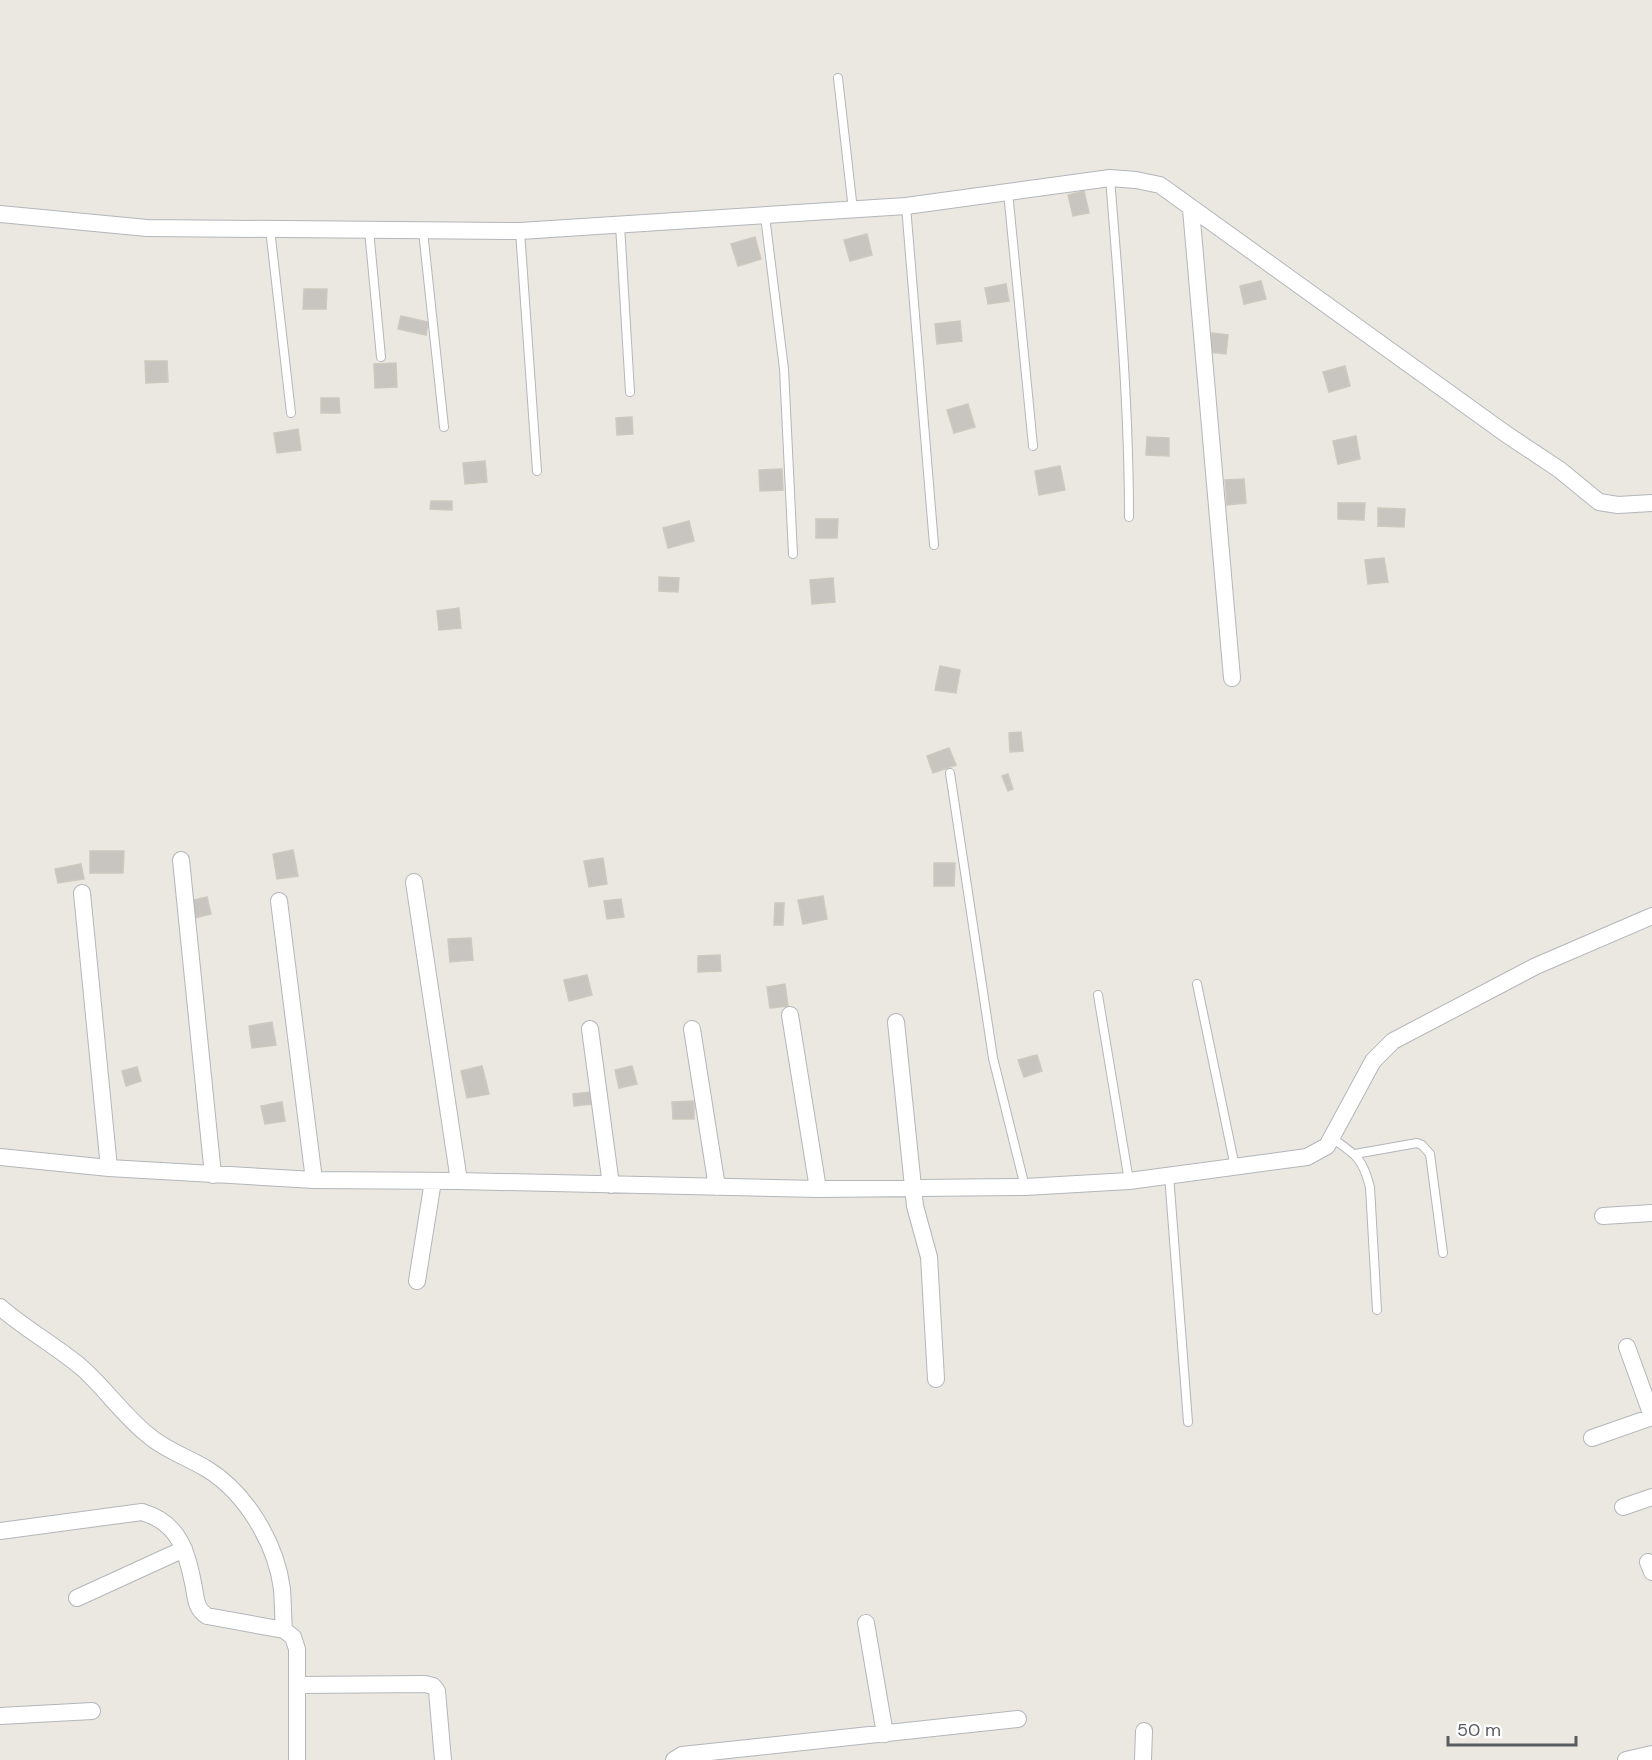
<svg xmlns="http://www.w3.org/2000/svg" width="1652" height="1760" font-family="'DM Sans',sans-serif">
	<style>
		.building { fill: #c8c4c0; stroke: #cec9bf; stroke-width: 1.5 }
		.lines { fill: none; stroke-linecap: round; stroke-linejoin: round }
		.lane-casing { stroke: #b3b6ba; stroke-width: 10 }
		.street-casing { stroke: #b3b6ba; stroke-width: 18 }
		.lane { stroke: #fff; stroke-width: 8 }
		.street { stroke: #fff; stroke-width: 16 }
	</style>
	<rect width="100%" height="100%" fill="#eae8e0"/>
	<path class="building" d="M1084,191l5,22 -16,3 -5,-21z
		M867,234l5,21 -22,6 -6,-21z
		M755,237l6,22 -23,7 -7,-22z
		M1261,281l5,18 -22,5 -4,-18z
		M1006,284l3,17 -21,3 -3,-16z
		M304,289h23l-1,20h-23z
		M401,316l27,6 -2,13 -28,-6z
		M960,321l2,20 -25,3 -2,-20z
		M1212,333l16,2 -2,19 -16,-2z
		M145,361h22l1,21 -22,1z
		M396,363l1,24 -22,1 -1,-24z
		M1345,366l5,20 -21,6 -6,-20z
		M321,398h18l1,15h-19z
		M968,404l7,23 -21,6 -7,-23z
		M632,417l1,17 -16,1 -1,-17z
		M298,429l3,21 -24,3 -3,-20z
		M1356,436l4,23 -22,5 -5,-23z
		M1147,437l22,1v18l-23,-1z
		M485,461l2,21 -22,2 -2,-21z
		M1060,466l5,24 -26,5 -4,-24z
		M782,469l1,21 -23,1 -1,-21z
		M1244,479l2,24 -19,2 -2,-25z
		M431,501h21v9l-22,-1z
		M1338,503h27l-1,17 -26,-1z
		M1378,508l27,1 -1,18 -26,-1z
		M816,519h22l-1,19h-21z
		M689,521l5,20 -26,7 -5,-20z
		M1384,558l4,24 -20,2 -3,-24z
		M659,577l20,1 -1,14 -19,-1z
		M833,578l2,24 -23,2 -2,-24z
		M459,608l2,20 -22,2 -2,-19z
		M940,666l20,4 -4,23 -21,-3z
		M1021,732l2,19 -13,1 -1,-19z
		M949,748l7,17 -23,8 -6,-17z
		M1008,774l5,15 -5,2 -6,-15z
		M293,850l5,26 -21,3 -4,-25z
		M90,851h34l-1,22h-33z
		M603,858l4,26 -18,3 -5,-26z
		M934,863h21l-1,23h-20z
		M81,864l3,15 -26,4 -3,-14z
		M823,896l4,23 -24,5 -5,-24z
		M207,897l4,17 -21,5 -4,-17z
		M621,899l3,18 -17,2 -3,-18z
		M775,903h9l-1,22h-9z
		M471,938l2,22 -23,2 -2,-23z
		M720,955l1,16 -23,1v-16z
		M587,975l5,20 -23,6 -5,-21z
		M785,984l3,22 -18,2 -3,-21z
		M272,1022l4,23 -24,3 -3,-22z
		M1037,1055l5,16 -18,6 -6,-17z
		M482,1066l7,28 -22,4 -6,-27z
		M632,1066l5,18 -18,4 -4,-18z
		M137,1067l4,14 -15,5 -4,-15z
		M591,1092l1,12 -18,2 -1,-12z
		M694,1101v18h-21l-1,-17z
		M282,1102l3,19 -20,3 -4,-18z"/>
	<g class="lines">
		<defs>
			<path id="lane" d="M838,78l15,132
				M1110,178c9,113 19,226 19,339
				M1008,192l25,254
				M906,206l28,339
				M765,216l19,153 9,185
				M620,225l10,167
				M270,229l21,184
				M369,230l12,127
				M423,231l21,196
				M520,231l17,240
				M950,773l43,285 32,129
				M1197,984l38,183
				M1098,995l31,186
				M1332,1138c24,17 30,19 38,49l7,123
				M1355,1154l62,-11 5,2 8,9 13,99
				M1169,1175l19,247"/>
			<path id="street" d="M1191,209l41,469
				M0,214l147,14 373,3 386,-25 204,-28 26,2 24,5 346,249 54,36 39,32 19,3 34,-2
				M181,860l32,315
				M414,882l45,299
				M82,893l27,275
				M279,901l35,279
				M790,1015l28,174
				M896,1022l19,184 14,51 7,122
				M590,1029l21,156
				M692,1029l25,158
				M0,1157l109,11 205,12 145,1 359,8 207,-2 104,-6 178,-24 20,-11 46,-85 20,-20 143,-75 116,-50
				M1603,1216l49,-3
				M417,1281l16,-100
				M0,1307c25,22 55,38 81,60 24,21 42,48 67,68 17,15 39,22 59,34 39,24 69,74 75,120 1,14 1,28 2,41
				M1627,1347l25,69
				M1592,1438l60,-21
				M1623,1507l29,-10
				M0,1531l142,-19c38,11 45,40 52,76 2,11 2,21 13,28l77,14 9,7 4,12v111
				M1648,1562l4,10
				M77,1598l107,-49
				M866,1623l19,111
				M297,1685l128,-1 8,2 4,5 6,69
				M0,1716l92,-5
				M674,1760l8,-5 336,-36
				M1143,1760l1,-29
				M1626,1760l26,-6"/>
		</defs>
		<use href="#lane" class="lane-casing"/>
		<use href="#street" class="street-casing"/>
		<use href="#lane" class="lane"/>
		<use href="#street" class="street"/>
	</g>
	<path d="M1448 1736v9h128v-9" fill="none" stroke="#595c60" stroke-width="3"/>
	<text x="1457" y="1736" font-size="18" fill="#595c60" stroke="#ffffff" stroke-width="4.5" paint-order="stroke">50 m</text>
</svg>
